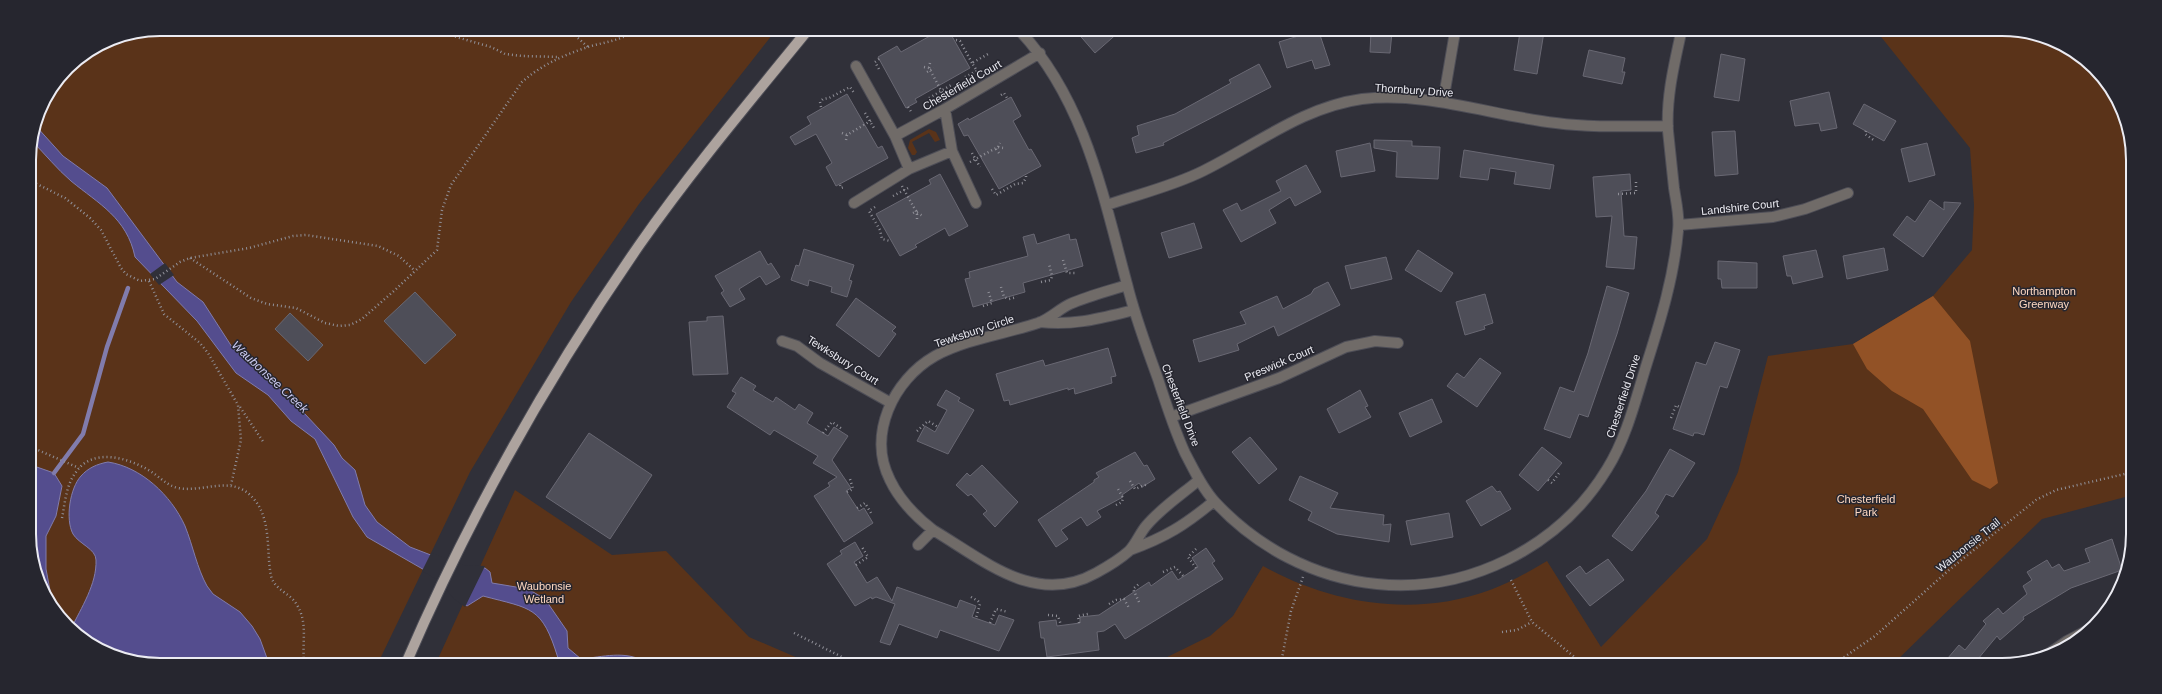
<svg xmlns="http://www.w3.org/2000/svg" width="2162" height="694" font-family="Helvetica,sans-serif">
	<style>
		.green { fill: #5a3319 }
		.forest { fill: #925226 }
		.water { fill: #544d8e; stroke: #817cac }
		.pier { fill: #303039 }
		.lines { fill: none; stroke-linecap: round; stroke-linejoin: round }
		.stream { stroke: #817cac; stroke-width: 4.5 }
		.building { fill: #4e4e58; stroke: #696873 }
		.minor-casing { stroke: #4e4e57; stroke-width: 12 }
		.major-casing { stroke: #4e4e57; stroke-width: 12 }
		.path { stroke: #919199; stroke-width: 2.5; stroke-dasharray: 1 3; stroke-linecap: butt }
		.minor { stroke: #706b68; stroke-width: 10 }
		.major { stroke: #ada39e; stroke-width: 10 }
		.labels { text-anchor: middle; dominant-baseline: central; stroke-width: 3; stroke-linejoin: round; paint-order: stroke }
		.street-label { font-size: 11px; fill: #ebebf2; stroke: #26262f }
		.park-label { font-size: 11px; fill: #fdd7c0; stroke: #26262f }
		.water-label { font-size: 12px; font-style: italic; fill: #cbcaf0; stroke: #26262f }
		.rim { fill: none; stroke: #ebebf2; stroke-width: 2 }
	</style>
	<rect width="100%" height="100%" fill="#303039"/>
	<path class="green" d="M160,29l616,1 -137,174 -68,98 -101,170 -91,189 -253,-1 -38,-17 -26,-23 -31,-61 -2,-407 10,-42 29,-43 42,-28z
		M1878,33l158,1 8,8 31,9 25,23 31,61 -2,361 -87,23 -149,145 -738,-1 55,-27 23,-20 30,-50c68,38 151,52 227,24 20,-7 38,-18 57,-29l54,86 106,-108 31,-67 30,-116 85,-12 80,-48 39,-46 2,-45 -4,-57z
		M929,129l7,3 4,8 -5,2 -6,-9 -17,9 5,10 -2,3h-3l-4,-7 2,-8z
		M515,490l97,65 54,-4 83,86 58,25 -370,-1z"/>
	<path class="forest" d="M1933,296l37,45 28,142 -8,6 -18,-9 -49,-71 -31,-18 -25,-22 -14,-25z"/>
	<path class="water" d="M35,125l28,31 44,32 70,94 26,20 29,45 58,51 44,47 8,13 13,12 10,35 12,17 33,25 52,20 23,1 5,4 2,11 36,6 17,10 22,32 1,17 13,11c21,-2 45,-9 64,3l-80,-1 -7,-3c-16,-52 -26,-49 -75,-62l-16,10 -12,-8 -15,-19 -73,-42 -14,-20 -38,-78 -24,-18 -23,-26 -32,-22 -39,-52 -62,-64c-8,-39 -36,-53 -64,-76 -14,-12 -26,-27 -39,-40z
		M108,462c33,5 63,33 77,64 8,20 12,42 22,60l6,8 27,18 12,14 8,13 8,22h-107l-2,-2c-33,7 -63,-8 -88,-30 10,-21 26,-45 25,-69 0,-11 -17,-16 -23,-26 -8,-15 -3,-46 8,-58 7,-8 16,-12 27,-14z
		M31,465l23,8 8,13 -6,30 -10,20v33l6,32 -21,-42z"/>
	<path class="pier" d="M165,263l9,12 -15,10 -9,-11z
		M431,553l32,12 22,1 -20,41 -11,-8 -16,-19 -16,-9z"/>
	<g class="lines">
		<path class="stream" d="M54,473l29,-39 24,-87 21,-59"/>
	</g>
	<path class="building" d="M939,31h10l21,37 -55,31 2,3 -11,6 -28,-51 19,-11 4,6z
		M1076,31h44l-25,22z
		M1311,32h8l11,33 -15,4 -3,-9 -25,8 -8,-26z
		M1371,32h21l-2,21 -20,-1z
		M1520,32h24l-7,42 -23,-4z
		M1589,50l36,8 -3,14h3l-3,12 -39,-8z
		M1721,54l24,5 -6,42 -25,-4z
		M1259,64l12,23 -108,56 1,2 -28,8 -4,-15 7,-3 -2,-9 38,-12 56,-31 -2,-3z
		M1829,92l8,36 -16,3 -2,-8 -24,3 -5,-25z
		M847,94l31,54 4,-2 6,12 -52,28 -10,-19 6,-4 -16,-29 -21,11 -5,-8 21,-13 -4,-7z
		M1011,97l10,19 -8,5 16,29 2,-1 10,17 -42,23 -31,-54 -4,1 -6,-12 10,-6 1,2z
		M1864,104l32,17 -12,20 -31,-17z
		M1735,131l3,43 -23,2 -3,-44z
		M1374,140l38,1v5l28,1 -2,32 -42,-2 1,-25 -23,-4z
		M1370,143l5,28 -34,6 -5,-26z
		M1927,143l8,32 -26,7 -8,-33z
		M1464,150l90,15 -4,24 -36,-5 2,-12 -26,-4 -2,12 -28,-3z
		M1306,165l15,27 -26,14 -5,-9 -21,13 7,13 -35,19 -18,-32 14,-7 4,8 40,-20 -5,-10z
		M940,174l28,52 -19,10 -4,-8 -30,17 2,2 -17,9 -24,-42 55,-30 -2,-4z
		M1630,174l1,16 -10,1 3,45 13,1 -3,32 -28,-2 6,-51 -16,1 -3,-40z
		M1930,200l14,10v-8l17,1 -38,54 -30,-22 14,-19 8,6z
		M1194,223l8,25 -33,10 -8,-25z
		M1034,234l3,10 32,-10 1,6 6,-1 7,27 -60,17 2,9 -52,15 -8,-28 5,-1 -1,-6 59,-16 -5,-19z
		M1884,248l4,22 -41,9 -4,-23z
		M804,249l50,16 -5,15 3,1 -5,16 -16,-5 1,-5 -23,-7 -1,6 -17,-6 5,-15 3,1z
		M1418,250l35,23 -12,19 -36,-22z
		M1816,250l7,27 -30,7 -2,-8h-4l-4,-20z
		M760,251l8,14 3,-2 9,14 -14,8 -6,-9 -21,13 6,10 -15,8 -9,-14 3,-2 -9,-15z
		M1386,257l6,22 -41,10 -6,-23z
		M1718,261l39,2v25h-35l-1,-9h-3z
		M1328,282l12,23 -62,31 -4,-10 -37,18 2,6 -40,12 -6,-22 53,-16 -6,-12 37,-16 6,13 28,-15 3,-5z
		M1607,286l22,7 -12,41 -29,83 -9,-3 -9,24 -26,-9 16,-42 14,5 14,-39z
		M415,292l41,43 -31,29 -41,-43z
		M1485,294l8,29 -9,3 1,3 -20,6 -9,-33z
		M856,298l40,29 -4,4 4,3 -17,23 -43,-32z
		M290,313l33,32 -15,16 -33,-32z
		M723,316l5,58 -35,1 -4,-53 18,-1v-4z
		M1715,342l25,8 -13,38 -7,-2 -16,49 -6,-2h-4l-1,3 -20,-7 23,-67 10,3z
		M1108,348l8,28 -5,1 1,6 -37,11 -1,-6 -6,2v-2l-58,17 -1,-5 -5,1 -8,-27 47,-14 2,6z
		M1480,358l21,15 -24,34 -30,-21 10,-13 7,5z
		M741,377l15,9 -3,4 20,12 3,-5 19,13 4,-6 14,9 -6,10 21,13 6,-9 14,9 -16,24 19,28 -5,3 13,20 5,-3 9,15 -29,19 -30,-46 16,-10 -2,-3 9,-6 -24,-14 5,-7 -44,-26 -4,5 -43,-28 9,-14 -4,-2z
		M946,390l14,8 -2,3 16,9 -26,44 -31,-13 8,-15 10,6 12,-22 -10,-5z
		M1360,390l8,16 -3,1 6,10 -32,16 -12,-24z
		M1432,399l10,23 -32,15 -11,-24z
		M589,433l63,42 -42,64 -64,-42z
		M1250,437l27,32 -18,15 -27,-32z
		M1542,447l20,16 -24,28 -19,-16z
		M1670,449l25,14 -22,34 -7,-3 -11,19 4,3 -27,35 -20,-15 34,-45z
		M1135,452l9,14 3,-1 8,14 -13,8 -3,-4 -17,12 1,2 -26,14 4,6 -14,9 -6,-9 -20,13 7,9 -12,8 -18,-27 56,-38v-2l5,-3 -3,-4z
		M982,465l36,37 -23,25 -12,-13 4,-3 -16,-17 -3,2 -12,-11 11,-12 3,3z
		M1300,476l38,17 -8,15 54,7 -1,10 8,-1 -2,18 -52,-8 -29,-14 4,-8 -23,-12z
		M1492,486l5,6 3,-1 11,18 -30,17 -15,-25z
		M1449,513l4,24 -42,8 -5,-24z
		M2112,539l10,31 -51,18 -48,29 1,2 -24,21 -3,-4 -24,29h-31l17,-20 6,5 21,-26 -3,-3 15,-13 5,6 24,-20 -4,-8 9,-6 -5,-8 20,-12 5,8 7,-4 5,7 26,-9 -5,-13z
		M855,542l8,14 -9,6 13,21 10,-6 15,24 5,-14 60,21 3,-8 16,6 -4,11 23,8 4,-10 15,5 -15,31 -59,-21 -3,8 -38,-14 -9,21 -10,-3 15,-38 -19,-7 -4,2 -1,-2 -16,9 -28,-42 15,-10 -2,-3z
		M1206,548l9,13 -3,2 11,16 -10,6 -88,54 -10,-15 -11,7 -7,1 2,18 -52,7 -3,-19h-3l-2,-16 17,-2 1,6 23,-3v-6l19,-2 50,-33 2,4 21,-15 6,9 20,-13 -6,-9z
		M1608,559l16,21 -34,26 -24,-30 14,-10 6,8z"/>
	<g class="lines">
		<defs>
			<path id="minor" d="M1020,31c65,70 83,164 107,253 8,33 20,64 31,95 8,25 16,50 27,74 9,17 17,35 30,49 42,45 99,76 162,82 90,9 182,-36 230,-115 20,-32 29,-71 40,-106 14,-44 27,-87 31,-132 2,-14 -2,-29 -4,-43 -2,-19 -4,-38 -6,-57 -2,-33 6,-66 13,-98
				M856,66l39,70 14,33
				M1443,102l12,-70
				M945,109l7,42 24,52
				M895,136l50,-27 95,-56
				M854,203l55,-34 43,-18
				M1107,205c32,-11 66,-19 96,-34 53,-26 100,-64 159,-72 63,-8 132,17 194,24 37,5 75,3 112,3
				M1679,225l94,-8 32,-8 43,-16
				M1040,322c34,4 61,-4 94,-12
				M782,341l15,5 23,17 71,40
				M1171,417l108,-39 67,-31 29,-6 23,2
				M933,530c-18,-14 -33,-29 -43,-50 -23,-45 3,-100 45,-124 31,-17 70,-22 103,-33 12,-4 21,-14 32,-19 18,-8 38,-13 57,-19
				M918,545l15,-15c51,30 102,77 163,43 11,-6 23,-13 33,-22 7,-7 11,-18 17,-25 15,-18 35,-31 53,-46
				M1130,550c36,-13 55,-25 84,-49
				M2044,657l23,-16 23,-12"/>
			<path id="major" d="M407,661c63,-146 142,-286 233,-417 52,-74 110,-143 167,-213"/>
		</defs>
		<use href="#minor" class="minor-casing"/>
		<use href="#major" class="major-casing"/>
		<path class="path" d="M432,30l59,17 14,7 17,2 37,1
			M569,30l19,17
			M956,40l4,1 12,22
			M879,59l-4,3 5,9
			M930,63l-1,5 15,28
			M924,67l5,1
			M927,72l7,-4
			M965,77l12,-6 -5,-8 16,-9
			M1001,95l3,-2 3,5
			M929,98l24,-14
			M821,107l-1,-5 3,-3 6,-1 21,-11 4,6
			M908,107l4,6
			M865,113l9,15
			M1866,131l-1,3 10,7
			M842,133l5,2
			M846,140l1,-5 25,-15
			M998,147l2,-4
			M996,149l3,4
			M972,153l8,14
			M970,162l28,-15 5,1
			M29,180l36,18 25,20 11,12 20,38 5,6 14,7 15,-2 25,-17 10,-4 59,-10 44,-12 13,-1 72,11 21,10 15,14
			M840,185l1,3 3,-1
			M902,186l15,27v7
			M992,189l4,6 19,-11 8,-1 3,-5v-3
			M1618,194l18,-1v-12
			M893,196l17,-9
			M875,207l-6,4 11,19 2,9 8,2
			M913,213l6,-3
			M917,213l6,3
			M190,258l61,40 16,6 29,4 29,15 14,3 11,-1 12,-6 33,-29 42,-40 5,-40 9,-25 71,-103c19,-17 42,-27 66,-35 16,-5 33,-6 47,-17
			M1063,260l4,13h10
			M149,281l15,33 36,29 8,10 30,52 3,35 -10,45
			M1041,282l10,-2 1,-4 -3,-12
			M1001,287l3,10 5,2 8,-2
			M983,306l9,-3 -4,-13
			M240,407l24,36
			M1671,418l5,-13 5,3
			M917,431l11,-10 10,6
			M823,433l9,-11 10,7
			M31,447l48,21
			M1548,480l4,3 7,-10
			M1130,481l5,8 13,-5
			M847,492l6,-3 -3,-10
			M1116,505l6,-3 1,-4 -6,-11
			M857,508l8,-5 6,10
			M62,518c3,-15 4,-33 14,-46 17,-25 53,-14 74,-1 10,6 16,14 28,17 26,5 54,-14 75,10 19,21 13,53 18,78 4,15 20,17 26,29 11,18 5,36 7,56
			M856,565l12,-8 -6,-10
			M1196,568l-8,-11 8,-8
			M1163,572l12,-5 9,10
			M1511,580l21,42 51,42
			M971,597l7,4 2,3 -4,14
			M1139,602l-6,-13 7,-6
			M1109,604l7,-4 8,-1 5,9
			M1048,615l10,1 3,9
			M990,623l6,-14 12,3
			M1079,623l-1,-7 10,-2
			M1502,632l15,-2 15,-8
			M794,633l58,29
			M1281,663l10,-52 12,-34
			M1834,664l41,-28 74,-66 87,-70 20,-10 73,-17"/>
		<use href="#minor" class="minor"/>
		<use href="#major" class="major"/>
	</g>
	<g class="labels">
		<g class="street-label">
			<text transform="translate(962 85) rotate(-30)">Chesterfield Court</text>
			<text transform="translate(1414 90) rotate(4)">Thornbury Drive</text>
			<text transform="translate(1740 207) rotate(-6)">Landshire Court</text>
			<text transform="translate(974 331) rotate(-18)">Tewksbury Circle</text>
			<text transform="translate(843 360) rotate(32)">Tewksbury Court</text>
			<text transform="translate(1279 363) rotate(-23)">Preswick Court</text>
			<text transform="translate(1623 396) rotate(-72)">Chesterfield Drive</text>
			<text transform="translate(1181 405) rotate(69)">Chesterfield Drive</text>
			<text transform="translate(1968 545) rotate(-39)">Waubonsie Trail</text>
		</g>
		<g class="park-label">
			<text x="2044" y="291">Northampton<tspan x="2044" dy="13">Greenway</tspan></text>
			<text x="1866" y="499">Chesterfield<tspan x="1866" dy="13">Park</tspan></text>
			<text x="544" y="586">Waubonsie<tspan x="544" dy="13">Wetland</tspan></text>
		</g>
		<g class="water-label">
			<text transform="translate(270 377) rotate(43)">Waubonsee Creek</text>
		</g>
	</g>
	<path d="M0 0H2162V694H0ZM160 36H2002A124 124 0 0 1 2126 160V534A124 124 0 0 1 2002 658H160A124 124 0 0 1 36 534V160A124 124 0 0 1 160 36Z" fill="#26262f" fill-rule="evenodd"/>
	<path class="rim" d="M160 36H2002A124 124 0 0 1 2126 160V534A124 124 0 0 1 2002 658H160A124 124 0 0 1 36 534V160A124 124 0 0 1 160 36Z"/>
</svg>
